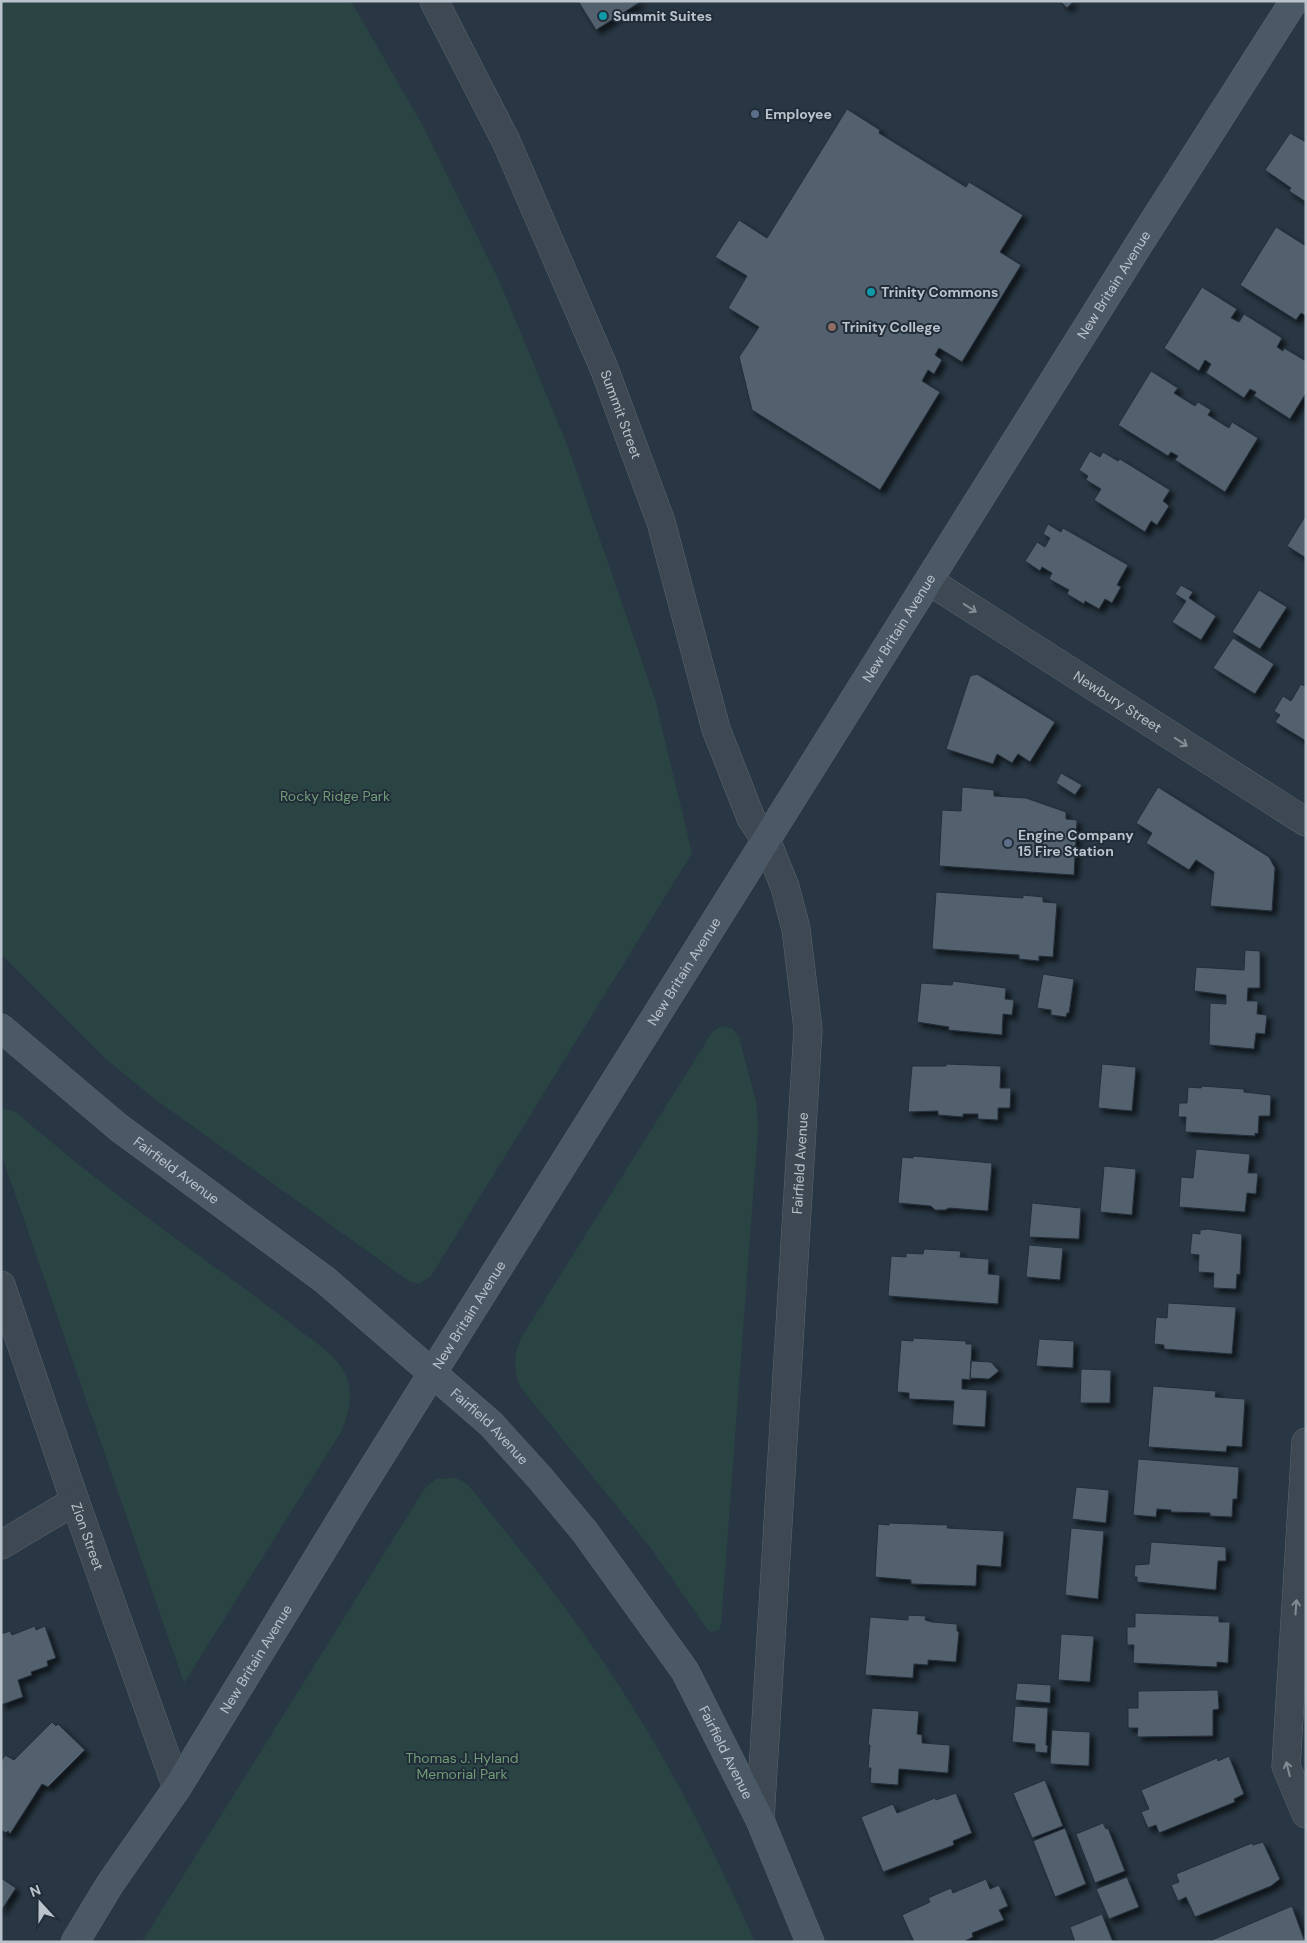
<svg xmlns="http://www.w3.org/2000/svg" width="1307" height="1943" font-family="'DM Sans',sans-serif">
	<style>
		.green { fill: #2a4444 }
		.building { fill: #52606d; stroke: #232f3a; filter: url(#shadow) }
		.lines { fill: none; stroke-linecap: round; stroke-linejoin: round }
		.minor-casing { stroke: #5b6670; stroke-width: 29 }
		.tertiary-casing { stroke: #5b6670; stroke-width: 29 }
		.secondary-casing { stroke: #5b6670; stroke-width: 29 }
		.minor { stroke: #3d4852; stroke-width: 28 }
		.tertiary { stroke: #3d4852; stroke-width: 28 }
		.secondary { stroke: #4b5865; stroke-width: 28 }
		.oneway { stroke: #828c95 }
		.culture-dot { fill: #0f9aa8; stroke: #212d38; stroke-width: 2 }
		.service-dot { fill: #5c6f8a; stroke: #212d38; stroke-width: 2 }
		.education-dot { fill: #8d6e63; stroke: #212d38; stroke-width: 2 }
		.labels { text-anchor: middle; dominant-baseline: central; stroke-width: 4; stroke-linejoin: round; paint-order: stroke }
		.poi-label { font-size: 14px; font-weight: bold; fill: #bac3cc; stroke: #212d38; text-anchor: start }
		.street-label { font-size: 14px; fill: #bac3cc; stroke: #212d38 }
		.park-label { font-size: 14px; fill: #729c77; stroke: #212d38 }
	</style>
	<defs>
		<filter id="shadow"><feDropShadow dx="4.5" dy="4.5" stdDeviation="2.5" flood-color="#0009"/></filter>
	</defs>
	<rect width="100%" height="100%" fill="#283743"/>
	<path class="green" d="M1,1h350l73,127 77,157 67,162 87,252 37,154 -261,423 -12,8 -10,-3 -257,-184 -46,-38 -105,-105z
		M722,1026l11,3 6,8 17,65 2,27 -37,496 -2,5 -8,2 -4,-3 -54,-78 -132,-163c-8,-18 -8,-32 0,-50l192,-307z
		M6,1109l10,3c65,57 130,105 200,156 27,19 53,39 79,59 17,13 37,25 48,43 11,18 7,43 -2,62l-157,251 -183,-530v-43z
		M456,1478l12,7c49,61 99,122 142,187 57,85 103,176 145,270h-613l283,-454 11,-9z"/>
	<path class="building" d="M578,1h64l-46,29z
		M1060,1h14l-7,7z
		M847,109l33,21 -1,3 87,54 3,-5 54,33 -23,37 21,13 -59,97 -23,-14 -4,7 7,5 -8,14 -6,-4 -6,11 18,11 -60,98 -128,-80 -13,-53 20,-30 -31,-19 19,-32 -32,-19 24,-37 28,18z
		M1290,133l16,9v60l-17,-11 2,-3 -26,-18z
		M1276,227l30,19v70l-5,-3 -5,7 -56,-35z
		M1202,287l35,22 -6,9 8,4 5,-8 38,24 -5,9 6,4 1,-3 22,13v32l-16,26 -36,-23 2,-4 -6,-3 -6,9 -38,-25 5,-9 -6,-4 -6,11 -35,-23z
		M1151,371l27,17 -4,5 21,13 3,-4 13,8 -3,5 21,13 3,-6 26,16 -33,54 -50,-32 3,-4 -7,-4 -3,4 -50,-31z
		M1090,451l10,6 3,-5 15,9 2,-2 50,31 -7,11 6,5 -12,19 -6,-4 -6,11 -51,-32 7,-11 -15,-9 2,-4 -9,-6z
		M1306,515v43l-19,-12z
		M1048,524l13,8 2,-4 65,37 -11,20 4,2 -9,16 -7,-4 -6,10 -14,-8 -1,3 -17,-10 2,-4 -20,-11 3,-6 -10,-6 -2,4 -15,-10 12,-19 8,5 5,-9 -7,-4z
		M1181,585l12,7 -4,6 27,18 -15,24 -29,-18 14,-21 -11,-7z
		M1259,590l28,17 -27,42 -28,-17z
		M1233,638l41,26 -19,30 -42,-26z
		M977,674l78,48 -25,40 -12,-8 -6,9 -15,-9 -4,10 -47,-15 24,-73z
		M1301,684l5,3v54l-31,-19 5,-7 -6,-4 9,-15 8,5z
		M1061,773l21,12 -7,10 -19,-12z
		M962,787l32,3v6l32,2 40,14v7l11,1 -3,55 -135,-9 3,-56 19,1z
		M1158,787l111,70 6,11 -3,43 -62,-5 4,-34 -18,-12 -7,10 -43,-27 6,-10 -16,-10z
		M936,892l87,6v-3l20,2v5l14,1 -4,54 -14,-1v5l-20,-2v-4l-87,-6z
		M1245,950l15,1v37h-12l-1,13h11l-1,13 10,1 -2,19 -9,-1 -2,16 -45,-4 1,-42 16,1v-9l-32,-4 2,-24 48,3z
		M1043,974l31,5 -5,34h-2l-1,4 -15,-2v-5l-14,-2z
		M953,981l53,7 -1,11 9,1 -2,15 -9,-1 -1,21 -54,-5 1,-3 -32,-5 4,-39 31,2z
		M946,1064l55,2 -1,22h11l-1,20h-12v12l-20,-1v-5h-15v3l-25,-2v-4l-30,1 4,-46h34z
		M1102,1064l34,3 -4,44 -34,-3z
		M1202,1086l42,3v3l27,3 -1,21h-11l-1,18 -3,-1v3l-70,-4 1,-15h-8l1,-14h8l1,-16 13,1z
		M1196,1149l54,5 -2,19h10l-2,21 -9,-1 -2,19 -66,-5 2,-30 12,1z
		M913,1156l79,7 -4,48 -39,-3 -4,2h-10l-4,-4 -33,-3 4,-46 11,1z
		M1104,1166l32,3 -4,46 -32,-3z
		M1032,1203l49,5 -2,31 -50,-2z
		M1208,1229l34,5 -2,41 -3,-1 -1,15 -23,-1 1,-15 -16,-1 1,-17 -9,-1 2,-21 8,1v-4z
		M1029,1245l34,3 -3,32 -34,-3z
		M924,1249l37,2 -1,6 29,2 -1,15 12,1 -2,29 -110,-8 3,-40 15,1v-4l17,1z
		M1168,1303l68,4 -4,47 -68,-5v-4l-10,-1 2,-27 11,1z
		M913,1338l53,3v3h6l-2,36 -8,-1v10l25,1 -2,37 -33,-2 2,-24 -45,-2v-6l-12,-1 4,-52 12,1z
		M1039,1339l35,2 -1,27 -37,-2z
		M971,1361l20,1 8,9 -10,8 -19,-1z
		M1081,1369l30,1 -1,33h-30z
		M1153,1386l63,5 -1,6 30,2 -3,48 -15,-1 -1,6 -78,-5z
		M1138,1459l101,8 -2,32h-4l-1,18 -22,-1v-3l-39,-1v-2l-14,-1 -1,8 -23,-2z
		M1076,1487l33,3 -3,33 -34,-4z
		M889,1523l59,2 -1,3 57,3 -3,36 -24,-2 -1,21 -65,-2v-4l-36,-3 3,-53 11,1z
		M1071,1528l33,3 -6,68 -33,-4z
		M1151,1542l75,5v14h-8l-2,29 -79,-8v-5h-3l1,-12 14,-1z
		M1135,1613l84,3v6h11l-2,41 -11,-1v5l-84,-4 1,-18h-7v-18h8z
		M908,1615l18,1 -1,4 7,2 25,2v7l2,1 -3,30 -28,-2v5l-14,-1 -1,14 -48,-3 5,-58 38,3z
		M35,1626l1,4 9,-4 11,32 -9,3 1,5 -17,6 1,3 -14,5 5,17 -22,8v-71l9,-3 2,4z
		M1061,1634l33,2 -4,46 -32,-2z
		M1017,1683l34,2 -1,18 -35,-3z
		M1218,1690l1,19 -6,1v26l-76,1 1,-9h-10v-20h10v-17z
		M1015,1706l33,2 -2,37 2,1 -1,7 -12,-1v-8l-23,-2z
		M872,1708l47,3 -2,23 5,1v8l28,2 -2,28 -49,-4 -1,16 -28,-2 1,-15h-3l2,-23h-2z
		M52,1722l4,4 2,-2 27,26 -37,37 -6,-3 -32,50 -2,-3 -2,2 -5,-3v-68l4,-7 9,5z
		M1052,1730l38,2 -1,34 -39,-2z
		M1229,1756l15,38 -10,5 1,3 -76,31 -3,-8 -8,3 -7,-16 8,-3 -8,-19 76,-32 1,3z
		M1045,1780l18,46 -31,12 -19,-45z
		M956,1793l16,40 -19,8 1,4 -71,27 -22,-55 32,-13 4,9 38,-15 1,2z
		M1103,1823l3,6 2,-1 17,43 -30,12 -19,-49z
		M1065,1828l21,56 -31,13 -22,-56z
		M1263,1842l17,37 -9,7 -76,31 -9,-20 -8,4 -7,-16 8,-3 -3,-8 76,-31 1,2z
		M1127,1877l12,30 -30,12 -13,-30z
		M1,1878l15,10 -15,23z
		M986,1879l4,10 9,-4 9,21 -9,4 5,10 -32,13 1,4 -10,5h-49l-12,-27 28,-13 -2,-4 23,-10 2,5z
		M1292,1906l13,36h-92l-1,-2z
		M1102,1914l11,28h-38l-5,-15z"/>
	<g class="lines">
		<defs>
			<g id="minor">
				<path id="s1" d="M434,1l72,140 98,227 57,154 55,207 35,89 16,24"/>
				<path id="s2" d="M929,581l377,241"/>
				<path id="s3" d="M1,1285l74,216 102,287"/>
				<path d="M1306,1442l-20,324 20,48"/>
				<path d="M1,1545l74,-44"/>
			</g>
			<g id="tertiary">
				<path id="s4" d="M760,1820l48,-791 -12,-100 -11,-42 -18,-45"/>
			</g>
			<g id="secondary">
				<path id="s5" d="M1,1028l117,99 207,153 166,144 49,54 45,54 100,139 75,149 50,122"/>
				<path id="s6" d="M75,1942l35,-58 67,-96 176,-288 788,-1259 153,-240"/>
			</g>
		</defs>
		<use href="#minor" class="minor-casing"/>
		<use href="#tertiary" class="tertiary-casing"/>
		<use href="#secondary" class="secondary-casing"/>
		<use href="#minor" class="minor"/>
		<use href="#tertiary" class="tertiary"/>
		<use href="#secondary" class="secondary"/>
	</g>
	<defs><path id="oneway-shaft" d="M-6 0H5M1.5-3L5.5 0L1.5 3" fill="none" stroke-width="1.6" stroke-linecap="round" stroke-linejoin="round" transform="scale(1.25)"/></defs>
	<g class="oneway">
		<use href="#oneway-shaft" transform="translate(970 608) rotate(33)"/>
		<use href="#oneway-shaft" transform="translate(1181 742) rotate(33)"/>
		<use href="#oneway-shaft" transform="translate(1296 1607) rotate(-86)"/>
		<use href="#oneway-shaft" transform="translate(1288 1769) rotate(-104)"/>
	</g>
	<g class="culture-dot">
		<circle cx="603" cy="16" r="5"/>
		<circle cx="871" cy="292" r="5"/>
	</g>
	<g class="service-dot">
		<circle cx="755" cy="114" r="5"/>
		<circle cx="1008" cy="843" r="5"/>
	</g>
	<circle class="education-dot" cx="832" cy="327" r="5"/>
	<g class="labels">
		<g class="poi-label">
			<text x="613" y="16">Summit Suites</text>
			<text x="765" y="114">Employee</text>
			<text x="881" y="292">Trinity Commons</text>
			<text x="842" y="327">Trinity College</text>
			<text x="1018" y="835">Engine Company<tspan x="1018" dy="16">15 Fire Station</tspan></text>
		</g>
		<g class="street-label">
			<text stroke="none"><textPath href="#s6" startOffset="1956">New Britain Avenue</textPath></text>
			<text stroke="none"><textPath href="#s1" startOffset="454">Summit Street</textPath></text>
			<text stroke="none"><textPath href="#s6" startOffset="1551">New Britain Avenue</textPath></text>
			<text stroke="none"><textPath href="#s2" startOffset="224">Newbury Street</textPath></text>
			<text stroke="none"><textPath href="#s6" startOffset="1146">New Britain Avenue</textPath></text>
			<text stroke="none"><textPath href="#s4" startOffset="658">Fairfield Avenue</textPath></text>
			<text stroke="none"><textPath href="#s5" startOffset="226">Fairfield Avenue</textPath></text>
			<text stroke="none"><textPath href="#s6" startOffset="741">New Britain Avenue</textPath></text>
			<text stroke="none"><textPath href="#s5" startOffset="631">Fairfield Avenue</textPath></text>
			<text stroke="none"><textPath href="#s3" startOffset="266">Zion Street</textPath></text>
			<text stroke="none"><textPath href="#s6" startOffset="336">New Britain Avenue</textPath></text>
			<text stroke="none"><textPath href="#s5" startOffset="1036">Fairfield Avenue</textPath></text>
		</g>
		<g class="park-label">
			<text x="335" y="796">Rocky Ridge Park</text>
			<text x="462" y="1758">Thomas J. Hyland<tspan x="462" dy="16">Memorial Park</tspan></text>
		</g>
	</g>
	<rect width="1307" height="1943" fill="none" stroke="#bac3cc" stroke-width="5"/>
	<g transform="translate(40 1903) rotate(339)" stroke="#212d38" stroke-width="4" paint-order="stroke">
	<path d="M0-4L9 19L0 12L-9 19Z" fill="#bac3cc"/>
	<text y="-8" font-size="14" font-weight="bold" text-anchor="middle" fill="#bac3cc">N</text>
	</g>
</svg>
